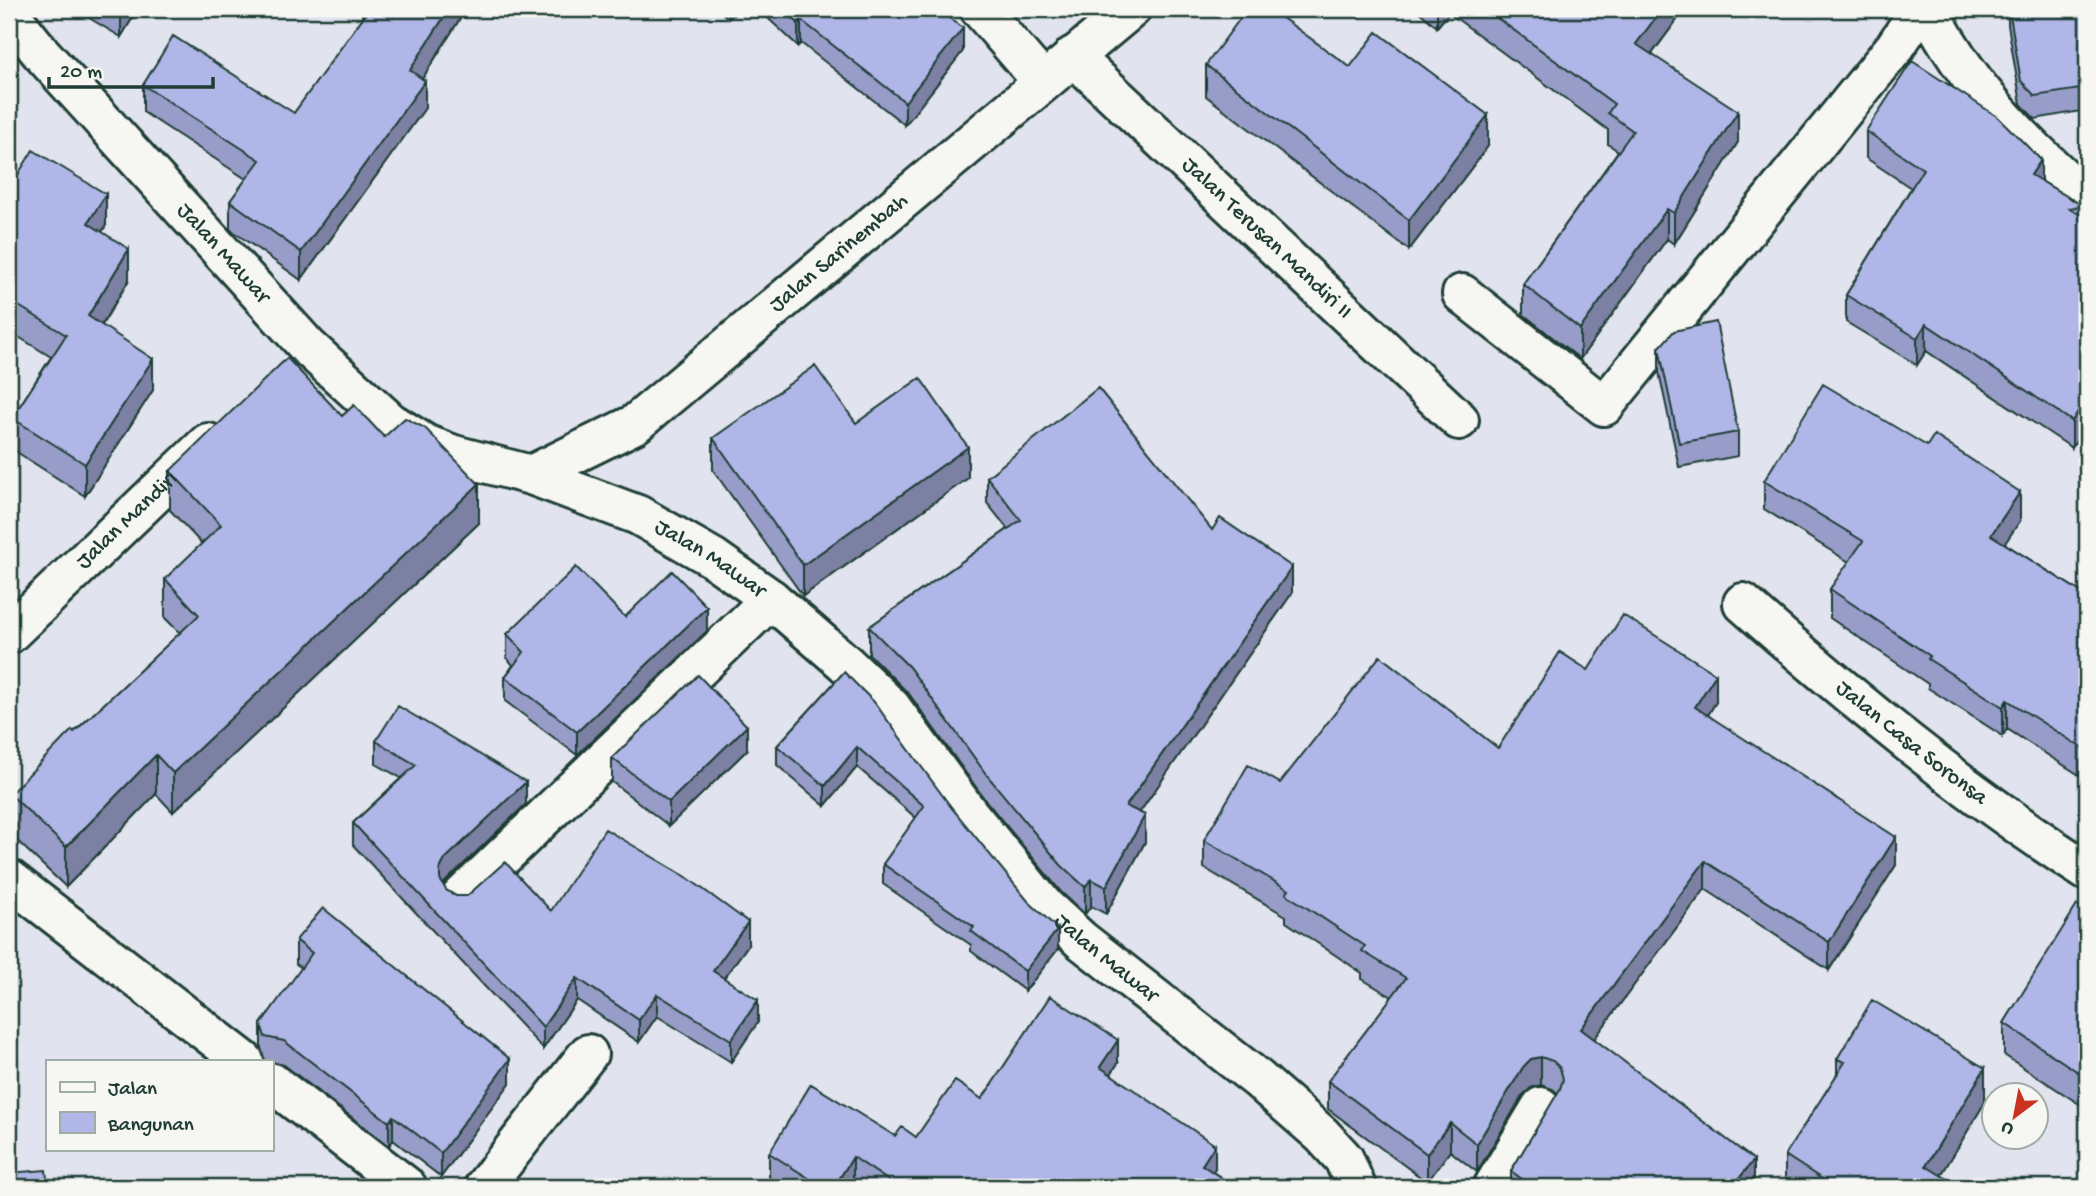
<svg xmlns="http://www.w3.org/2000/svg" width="2096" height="1196" font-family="'Gochi Hand',sans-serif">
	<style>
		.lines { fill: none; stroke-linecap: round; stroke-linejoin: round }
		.minor-casing { stroke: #1f3d34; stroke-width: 44 }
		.minor { stroke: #f6f6f2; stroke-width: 38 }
		.wall { fill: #979dc8; stroke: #1f3d34; stroke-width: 2 }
		.shaded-wall { fill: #7b80a2; stroke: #1f3d34; stroke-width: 2 }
		.building { fill: #b0b7e8; stroke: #1f3d34; stroke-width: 2 }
		.labels { text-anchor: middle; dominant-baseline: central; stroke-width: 6; stroke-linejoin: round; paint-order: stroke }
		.street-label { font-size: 23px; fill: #1f3d34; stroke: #f6f6f2 }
	</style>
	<rect width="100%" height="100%" fill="#e1e3ef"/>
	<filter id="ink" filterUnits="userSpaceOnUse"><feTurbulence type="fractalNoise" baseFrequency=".0143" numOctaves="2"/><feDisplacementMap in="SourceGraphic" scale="14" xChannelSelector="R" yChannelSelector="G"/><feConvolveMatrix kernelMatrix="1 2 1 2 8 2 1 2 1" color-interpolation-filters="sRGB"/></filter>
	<g filter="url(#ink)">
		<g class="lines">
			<defs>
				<g id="minor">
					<path d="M980,9l63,73"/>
					<path d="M1928,9c43,81 91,129 159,190"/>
					<path id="s1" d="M9,13l32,40 267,294 82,75 35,22 29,11 77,20 107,40 75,43 58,41 74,64 46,44 78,107 76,93 36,33 177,139 64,56 22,24 12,28"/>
					<path id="s2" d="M1073,56l386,364"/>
					<path d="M1462,294l142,112 291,-359 25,-38"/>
					<path id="s3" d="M531,475l104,-51 496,-415"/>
					<path id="s4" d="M1743,603c110,97 221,189 344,268"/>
					<path id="s5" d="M9,634l199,-191"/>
					<path d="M9,879l235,182"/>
					<path d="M461,897l310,-298"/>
					<path d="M271,1082l136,105"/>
					<path d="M484,1187l104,-133"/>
					<path d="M1493,1187l48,-80"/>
				</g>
			</defs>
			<use href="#minor" class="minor-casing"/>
			<use href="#minor" class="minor"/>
		</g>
		<path class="wall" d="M74,9h64l-17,28z
			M362,9h104l-44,70 3,29 -124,172 -71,-51v-28l16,-22 -103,-67v-27l151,28 68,-94z
			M719,9h22l-13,10z
			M758,9h179l26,42 -58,74 -104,-82 -3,3z
			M1416,9h269l-33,45 86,88 -64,102 -7,-5 -87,120 -57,-45v-30l95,-133 -10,-7v-14l-159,-117 -12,14z
			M2008,9h79v101l-52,9 -14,-15 -13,-79z
			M1206,65l144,2 138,79 -79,104 -203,-154z
			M1866,131l175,50 42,25 -11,242 -146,-97 -9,14 -71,-43v-27l65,-107 -45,-30z
			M9,189l97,36 -4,7 27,48 -27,45 51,65 -68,106 -73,-47v-31l39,-61 -42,-26z
			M1659,348l79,84v24l-59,11 -20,-95z
			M342,416l42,21 95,86 -306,289 -17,-18 -90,93 -56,-53v-40l64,-62 106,-99 -15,-15v-39l37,-35 -32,-34v-39z
			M856,423l112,55 -165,118 -90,-126v-32z
			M987,477l225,53 80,63 -153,220 6,29 -39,72 -15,-8 -6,8 -24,-22 -75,-91 -77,-107 -40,-40v-27l139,-98 -21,-26z
			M1764,481l256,40 -16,22 83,53v184l-80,-51 -4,7 -75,-48v-4l-98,-66v-29l19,-27 -85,-53z
			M625,617l82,14 -130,124 -72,-54v-24l8,-12 -6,-7v-24z
			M1588,670l128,32 -8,13 188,150 -67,105 -124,-81 -111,150 160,148h-243v-16l47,-77 -5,-5 -12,-4 -10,3 -8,7 -46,77 -27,-21 -23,31 -99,-73v-28l64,-84 -30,-18v-6l-76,-51v-6l-82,-48v-28l76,-57 218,-35z
			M844,672l107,135 107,142 -33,42 -54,-40v-6l-88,-61v-20l33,-46 -59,-51 -32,39 -48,-41v-19z
			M376,741l150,63 -81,78 -2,4 3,4 10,6 95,15 197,34 -24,33 34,44 -27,40 -74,-46 -18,26 -62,-42 -34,49 -190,-204v-22l48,-45 -25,-14z
			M747,750l-78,76 -57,-44v-24z
			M2087,911v198l-83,-54v-32z
			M296,940l214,143 -69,94 -48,-37 -4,6 -105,-81 -13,-3v-1h-6l-4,-13v-24l41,-56 -6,-4z
			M1837,1059l148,43 -44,73 19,12h-175v-32l52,-80z
			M1118,1063l-7,11 104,94 -2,4 22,15h-371l-11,-7 -4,7h-63l-17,-10v-24l126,-17 21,1 66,-38z"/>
		<path class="shaded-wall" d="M124,9h14l-17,28v-24z
			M449,9h17l-56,89v-28z
			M728,9h13l-13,10z
			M1437,9h12v4l-12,14z
			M1662,9h23l-49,66v-31z
			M801,20v23l-3,3v-23z
			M963,28v23l-58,74v-23z
			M425,81v27l-124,172v-28z
			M1738,111v31l-64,102v-31z
			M1488,115v31l-79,104v-30z
			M2041,160v27l-10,-12z
			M106,194v31l-18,30v-32z
			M1667,209v30l-87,120v-30z
			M129,249v31l-41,67v-31z
			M1926,324v27l-9,14v-27z
			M153,359v31l-68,106v-32z
			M2087,397v27l-15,24v-27z
			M968,447v31l-165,118v-31z
			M479,484v39l-306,289v-39z
			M2020,492v29l-29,43v-29z
			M1292,567v26l-166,239v-26z
			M707,607v24l-130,124v-23z
			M1716,674v28l-21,33v-28z
			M2007,700v29l-4,7v-29z
			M747,726v24l-78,76v-24z
			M857,747v20l-32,39v-20z
			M156,755v39l-90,93v-40z
			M526,782v22l-81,78 -5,10v-23l5,-10z
			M1145,815v27l-39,72v-27z
			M1896,837v28l-67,105v-28z
			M1705,861v28l-124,168v-28z
			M1091,879v27l-6,8v-27z
			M748,922v23l-35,48v-22z
			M1058,929v20l-33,42v-20z
			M577,978v22l-34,49v-22z
			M657,994v22l-18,26v-22z
			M758,1000v22l-27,40v-22z
			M1118,1040v23l-18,27v-23z
			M1541,1057v28l-10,3 -8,7 -46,77v-28l46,-77 8,-8z
			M510,1059v24l-69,94v-24z
			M1985,1068v34l-51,85 -8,-21z
			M393,1116v24l-4,6v-24z
			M1450,1123v28l-23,31v-28z
			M1215,1145v23l-12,19 -1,-22z
			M853,1157v23l-4,7h-15z
			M1754,1160v27h-22z"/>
		<path class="building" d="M114,9h10l-3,4z
			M369,9h80l-39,61 15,11 -124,171 -71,-51 30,-41 -117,-75 30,-49 121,77z
			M783,9h154l26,19 -58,74 -104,-82 -3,3z
			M1247,9h23l80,58 27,-35 111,83 -79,105 -203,-155z
			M1485,9h177l-26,35 102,67 -64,102 -7,-4 -87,120 -57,-45 110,-153 -25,-18 6,-9z
			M2009,9h78v79l-52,8 -14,-15z
			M1912,61l86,56 43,43 -10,15 52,31 -14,2 18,11v178l-15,24 -146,-97 -9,14 -71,-43 77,-126 -57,-38z
			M33,150l73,44 -18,29 41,26 -41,67 65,43 -68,105 -73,-46 54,-83 -57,-35v-111z
			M1716,322l22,110 -59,11 -20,-95 15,-17z
			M287,358l55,58 12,-11 30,32 21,-19 20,10 54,56 -306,289 -17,-18 -90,92 -56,-53 62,-64 2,2 125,-117 -34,-36 56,-54 -51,-54z
			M815,366l41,57 64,-45 48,69 -165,118 -90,-127z
			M1823,384l104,62 7,-11 86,57 -29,43 96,61v155l-80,-51 -4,7 -75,-48 2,-3 -100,-67 33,-48 -99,-60z
			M1098,388l114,142 8,-12 72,49 -166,239 19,9 -39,72 -15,-8 -6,8 -24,-22 -75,-91 -77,-107 -40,-40 152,-107 -34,-43z
			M576,567l49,50 47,-46 35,36 -130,125 -72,-55 19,-25 -17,-18z
			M1623,615l93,59 -21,33 201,130 -67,105 -124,-81 -124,168 173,131 -22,27h-199l-22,-16 49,-82 3,-10 -3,-11 -7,-7 -12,-4 -10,2 -8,8 -46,77 -27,-21 -23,31 -99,-73 78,-103 -44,-27 3,-5 -79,-52 3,-4 -85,-50 44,-75 32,18 100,-127 118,92 62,-96 28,18z
			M844,672l30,30 77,105 77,94 30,28 -33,42 -54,-40 3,-4 -91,-63 41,-58 -67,-59 -32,39 -48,-40z
			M698,675l49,51 -78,76 -57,-44z
			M398,706l128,76 -81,77 -5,10v10l6,11 10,6h11l38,-34 46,49 54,-82 80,47 63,46 -35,49 45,29 -27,40 -74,-46 -18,26 -62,-42 -34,49 -190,-204 63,-58 -40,-24z
			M2077,905l10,6v167l-83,-55z
			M323,908l187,151 -69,94 -48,-37 -4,6 -105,-81 -19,-4 -4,-13 51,-71 -16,-13z
			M1050,996l68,44 -18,27 115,78 -13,20 33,22h-337l-45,-30 -19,30h-11l-54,-34 42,-69 84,52 7,-9 14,10 39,-56 27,18z
			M1872,1000l113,68 -59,98 34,21h-126l-49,-32 60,-93 -8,-3z
			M46,1170l2,17h-39v-14z"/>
	</g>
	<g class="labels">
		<g class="street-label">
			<text stroke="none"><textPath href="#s2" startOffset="266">Jalan Terusan Mandiri II</textPath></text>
			<text stroke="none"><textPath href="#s3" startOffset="382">Jalan Sarinembah</textPath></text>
			<text stroke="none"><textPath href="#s1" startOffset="322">Jalan Mawar</textPath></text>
			<text stroke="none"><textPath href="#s5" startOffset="164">Jalan Mandiri</textPath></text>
			<text stroke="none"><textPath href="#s1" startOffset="910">Jalan Mawar</textPath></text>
			<text stroke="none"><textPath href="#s4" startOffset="219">Jalan Casa Soronsa</textPath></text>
			<text stroke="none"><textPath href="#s1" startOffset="1477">Jalan Mawar</textPath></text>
		</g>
	</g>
	<rect width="2096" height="1196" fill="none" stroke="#f6f6f2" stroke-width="35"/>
	<rect x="18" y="18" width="2061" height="1161" fill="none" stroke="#1f3d34" stroke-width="2.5" filter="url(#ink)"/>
	<rect x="46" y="1060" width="228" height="91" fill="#f6f6f2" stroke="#a0aca6" stroke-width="2"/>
	<rect x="60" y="1082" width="35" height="10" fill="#f6f6f2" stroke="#a0aca6" stroke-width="2"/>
	<text x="108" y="1094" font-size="21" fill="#1f3d34">Jalan</text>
	<rect x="60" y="1112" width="35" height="21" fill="#b0b7e8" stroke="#a0aca6" stroke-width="2"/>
	<text x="108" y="1130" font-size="21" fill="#1f3d34">Bangunan</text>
	<g transform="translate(2015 1116) rotate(212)"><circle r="33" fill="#f6f6f2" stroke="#a0aca6" stroke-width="2"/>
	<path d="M0-5L12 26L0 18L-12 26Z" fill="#c8321e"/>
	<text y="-10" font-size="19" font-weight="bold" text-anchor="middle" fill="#1f3d34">U</text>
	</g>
	<path d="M49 77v10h164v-10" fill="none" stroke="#1f3d34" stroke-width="3.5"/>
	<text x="60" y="77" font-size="21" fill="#1f3d34" stroke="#f6f6f2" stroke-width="5" paint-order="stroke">20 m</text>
</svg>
